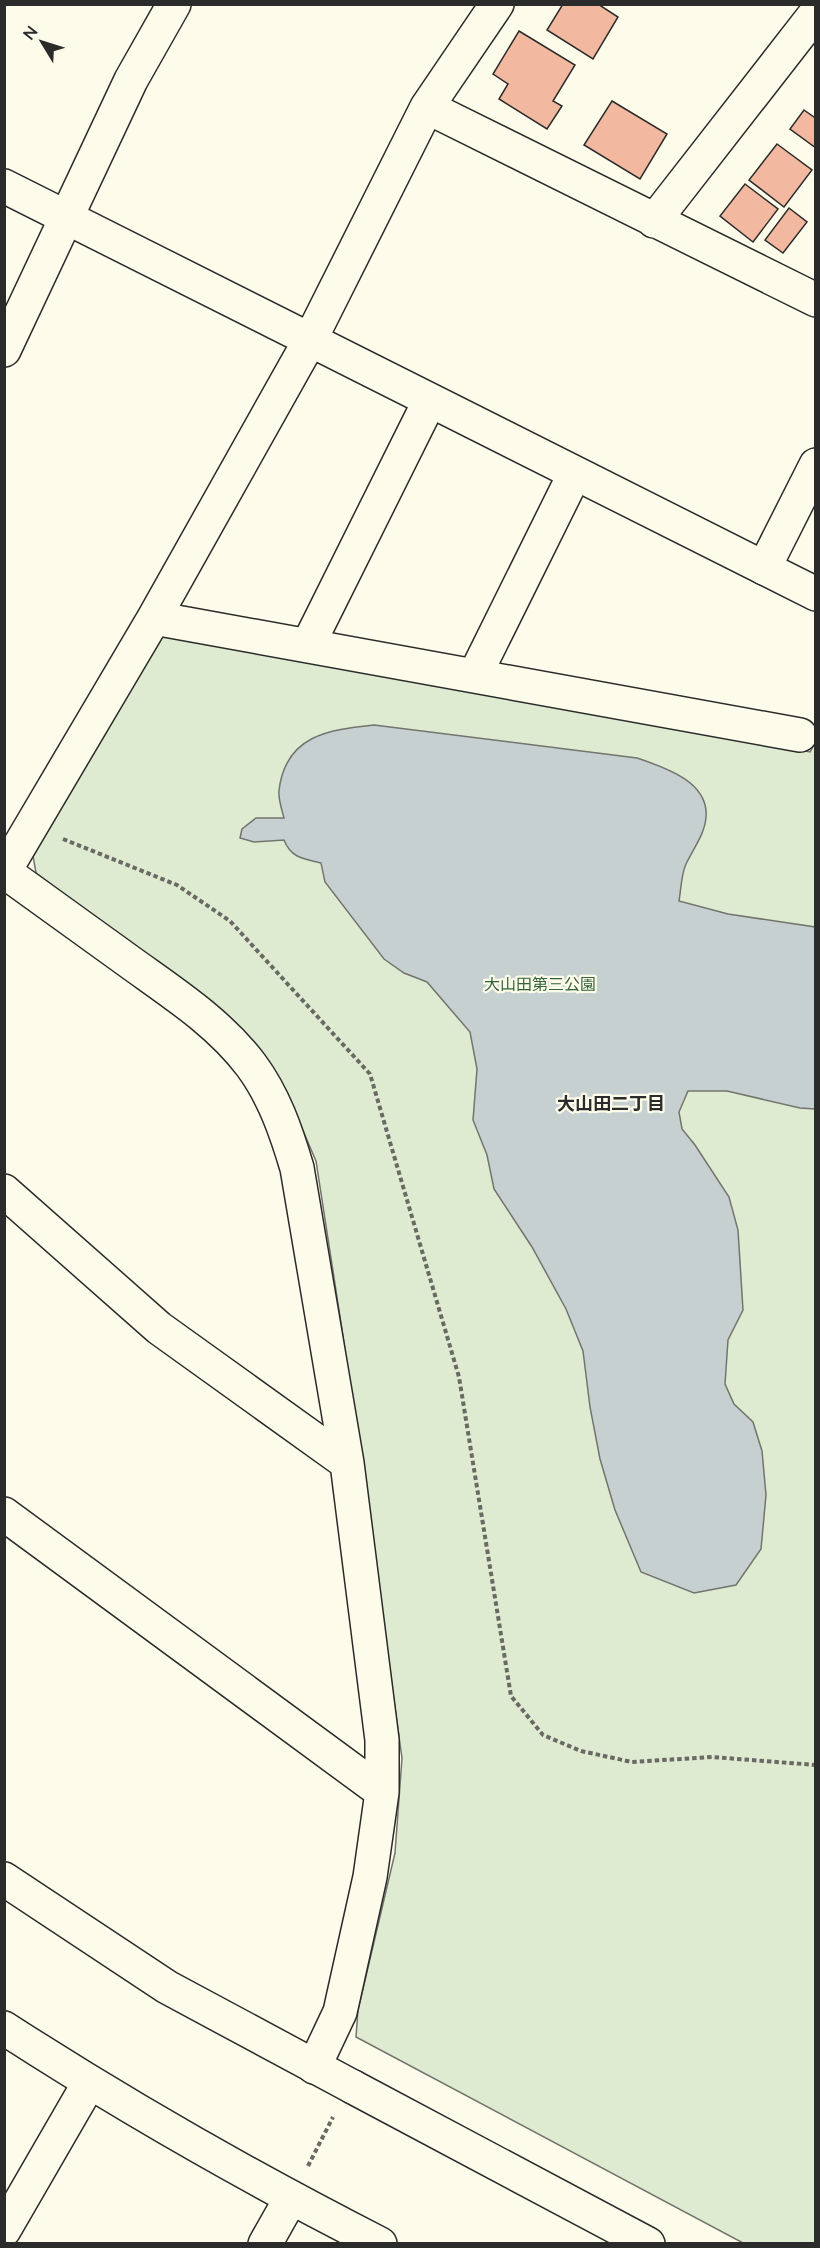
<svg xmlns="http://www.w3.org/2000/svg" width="820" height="2248" font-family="Lato,'Noto Sans JP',sans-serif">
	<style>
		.green { fill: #deebd1; stroke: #74746e; stroke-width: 1.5 }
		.water { fill: #c7d0d0; stroke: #74746e; stroke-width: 1.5 }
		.building { fill: #f2b8a0; stroke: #2b2b2b; stroke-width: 1.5 }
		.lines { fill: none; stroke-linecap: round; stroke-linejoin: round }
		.street-casing { stroke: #2b2b2b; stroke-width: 36 }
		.secondary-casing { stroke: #2b2b2b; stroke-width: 36 }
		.path { stroke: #6a6964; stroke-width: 4; stroke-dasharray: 4.5 3; stroke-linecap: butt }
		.street { stroke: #fdfbea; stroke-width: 33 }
		.secondary { stroke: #fdfbea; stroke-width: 33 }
		.labels { text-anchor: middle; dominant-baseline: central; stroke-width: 4.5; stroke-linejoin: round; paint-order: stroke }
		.park-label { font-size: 16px; fill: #34623c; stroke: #fdfbea }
		.neighbourhood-label { font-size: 18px; font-weight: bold; fill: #2b2b2b; stroke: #fdfbea }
	</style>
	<rect width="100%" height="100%" fill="#fdfbea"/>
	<path class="green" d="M179,633l631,119 5,-9v1500h-72l-387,-206 2,-27 37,-157 7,-95 -59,-422 -27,-175 -31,-72 -28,-42 -32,-34 -189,-140 -3,-17 129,-221z"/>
	<path class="water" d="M374,725l263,33c26,9 72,23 69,59 -1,17 -13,32 -20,47 -5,11 -5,26 -7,37l49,13 87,13v182l-15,-1 -73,-17h-39l-9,21 3,17 13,16 34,52 9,33 5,80 -15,30 -3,44 9,20 19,18 9,29 4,44 -5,54 -25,36 -42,8 -53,-21 -26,-62 -15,-51 -10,-52 -7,-56 -17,-42 -34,-62 -38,-58 -7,-34 -14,-35 4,-51 -7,-37 -43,-50 -23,-9 -20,-14 -59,-77 -4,-19c-17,-4 -30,-5 -37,-23l-30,2 -14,-4 2,-9 14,-11h28c-2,-8 -6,-19 -5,-28 7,-55 49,-60 95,-65z"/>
	<path class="building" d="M563,4h35l20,13 -25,42 -46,-29z
		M519,31l56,34 -22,36 9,5 -15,23 -48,-30 9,-15 -15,-10z
		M612,101l55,33 -27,45 -56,-34z
		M804,110l10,7 2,-2v33l-26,-19z
		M777,144l35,26 -28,37 -35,-27z
		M745,184l33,25 -25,33 -33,-26z
		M789,208l18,14 -24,31 -18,-13z"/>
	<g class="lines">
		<defs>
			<path id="street" d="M427,107l389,193
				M4,186l812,408
				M654,221l162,-208
				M154,618l646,117
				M308,645l122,-245
				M475,675l100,-202
				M4,872l150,-254 156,-278 117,-233 70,-103
				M5,872c43,31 86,62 129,93 42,30 86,59 117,100 23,31 35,66 46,103l50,295 35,277v52l-12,85 -30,135 -26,55
				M4,1191l155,137 188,135
				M4,1514l378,278
				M4,2028c122,79 247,150 376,216
				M353,2087l295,157
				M4,2230l85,-147
				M265,2244l26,-46"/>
			<path id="secondary" d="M4,350l127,-270 43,-76
				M764,568l52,-103
				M4,1879l163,108 186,100"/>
		</defs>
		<use href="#street" class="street-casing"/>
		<use href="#secondary" class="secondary-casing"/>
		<path class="path" d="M63,839l114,46 53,36 140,153 89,303 52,319 32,39 38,16 51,11 80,-5 104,8
			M308,2166l25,-49"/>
		<use href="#street" class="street"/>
		<use href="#secondary" class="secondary"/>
	</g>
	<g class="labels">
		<g class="park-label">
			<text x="540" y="983">大山田第三公園</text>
		</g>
		<g class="neighbourhood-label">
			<text x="611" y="1103">大山田二丁目</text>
		</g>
	</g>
	<rect width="820" height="2248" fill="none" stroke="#2b2b2b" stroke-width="12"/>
	<g transform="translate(42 42) rotate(308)" stroke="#fdfbea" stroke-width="4.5" paint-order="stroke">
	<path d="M0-4.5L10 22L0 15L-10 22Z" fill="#2b2b2b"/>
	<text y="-9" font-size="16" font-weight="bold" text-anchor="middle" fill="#2b2b2b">N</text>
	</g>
</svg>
